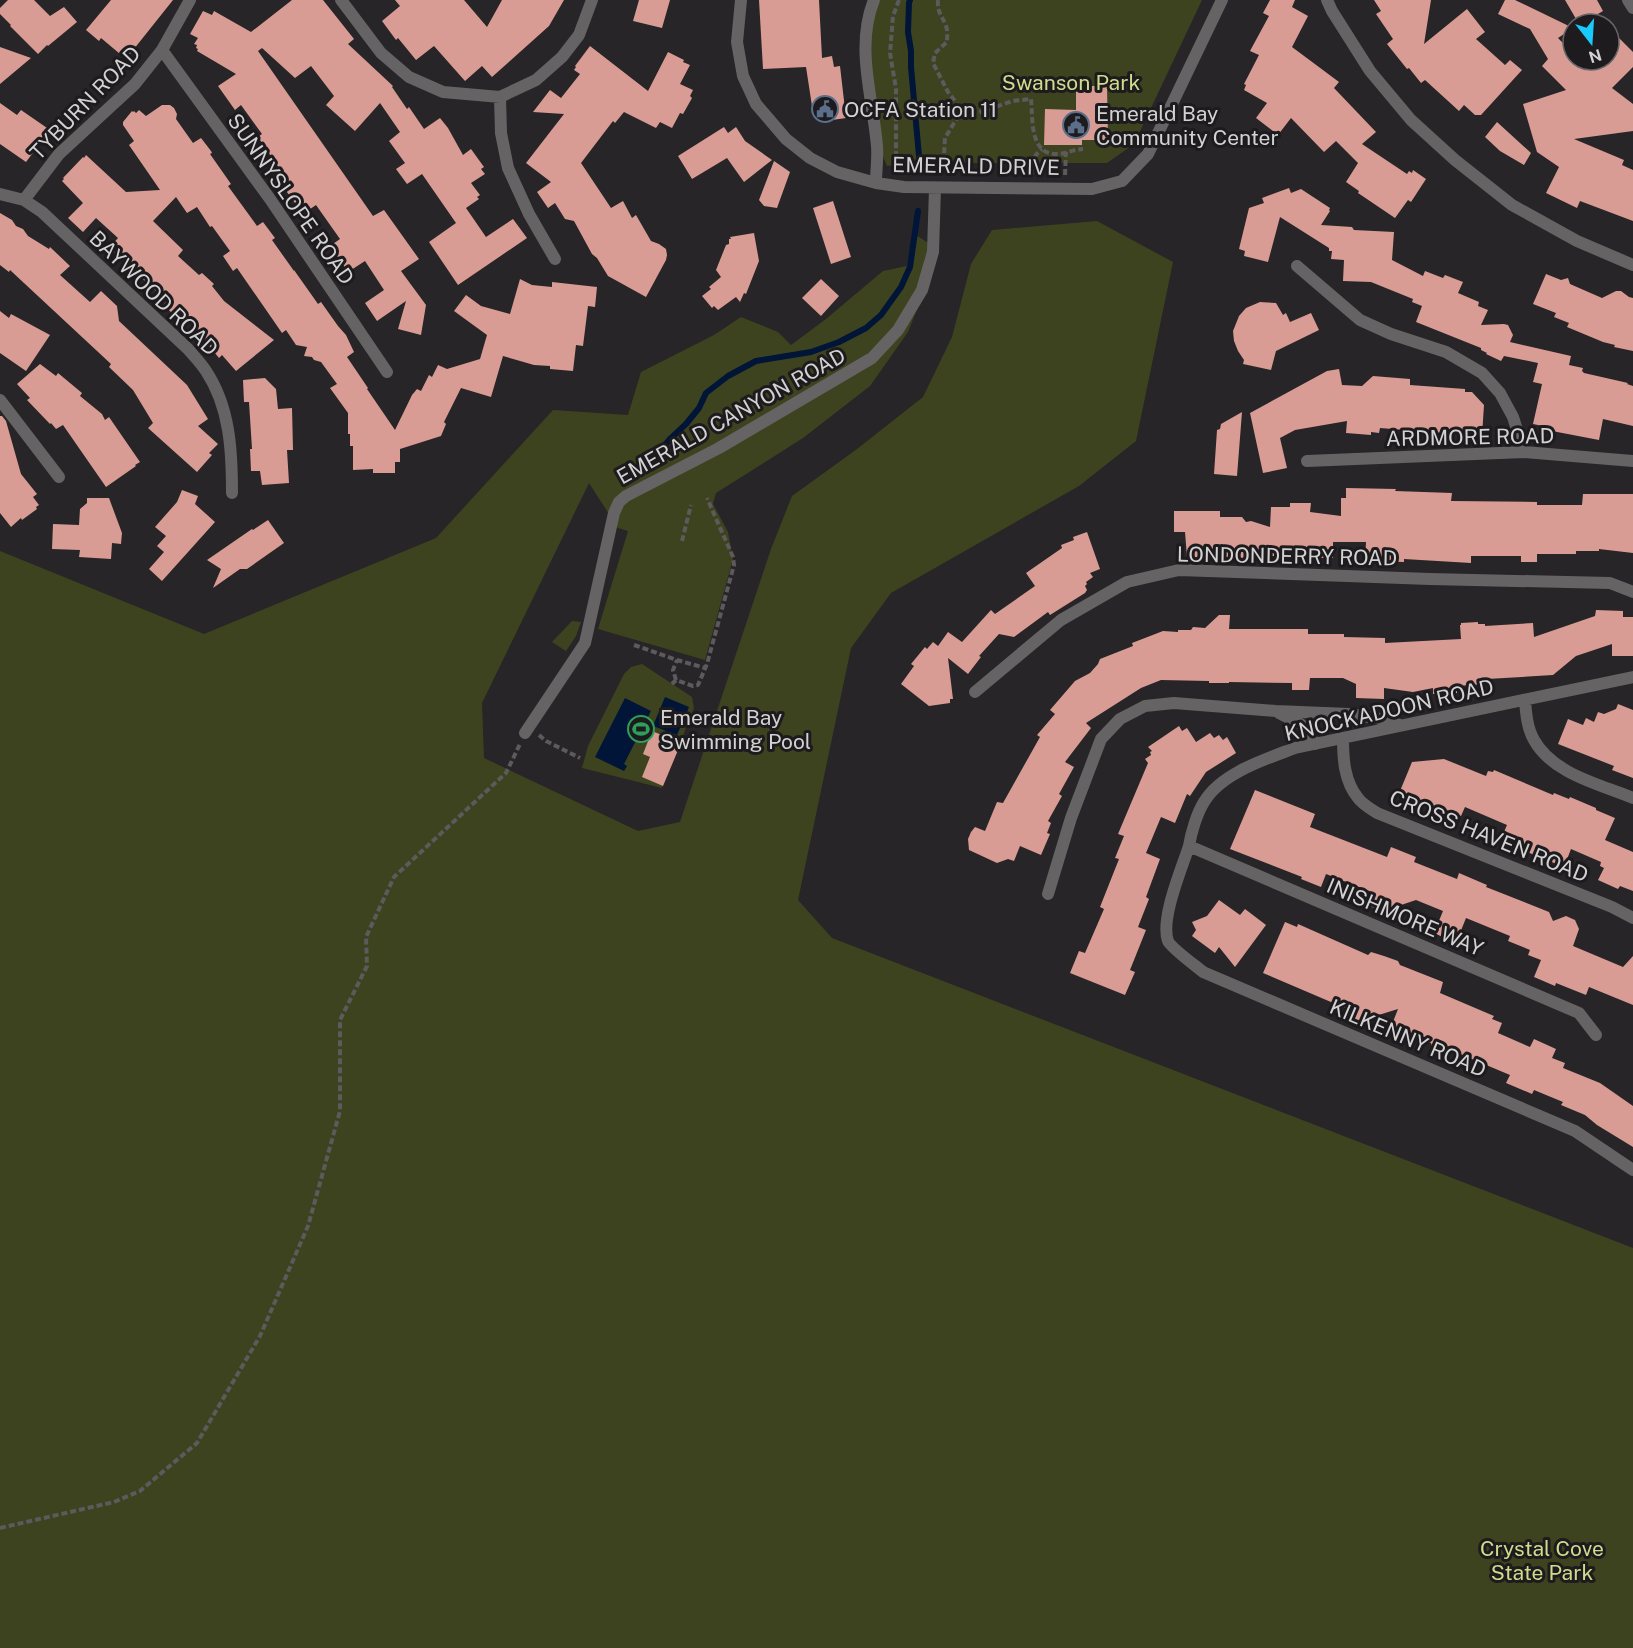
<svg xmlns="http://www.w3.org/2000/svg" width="1633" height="1648" font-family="'Public Sans',sans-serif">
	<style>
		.green { fill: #3e431f }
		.water { fill: #001537 }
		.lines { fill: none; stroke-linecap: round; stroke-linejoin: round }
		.stream { stroke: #001537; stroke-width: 6 }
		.building { fill: #d99c94 }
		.path { stroke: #5c5a5c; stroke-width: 4; stroke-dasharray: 6 3; stroke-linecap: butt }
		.street { stroke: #656363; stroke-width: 12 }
		.labels { text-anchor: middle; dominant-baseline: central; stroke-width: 6; stroke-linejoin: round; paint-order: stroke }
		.park-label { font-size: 21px; fill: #cfdc8c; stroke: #1d1b1d }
		.street-label { font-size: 21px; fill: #d3d2d3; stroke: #1d1b1d }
		.poi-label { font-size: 21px; fill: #d3d2d3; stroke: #1d1b1d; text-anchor: start }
	</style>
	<rect width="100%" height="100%" fill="#272527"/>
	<path class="green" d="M880,0h322l-68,144 -27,19h-195l-25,3 -8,-19 -10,-103 4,-27z
		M1097,221l76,41 -37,179 -57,45 -188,107 -40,55 -53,252 34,38 801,310v400h-1633v-1097l204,83 232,-96 117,-128 75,5 13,-43 73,-37 27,-18 37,15 13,13 35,-26 57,-48 24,-5 7,-32 21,13 -18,62 -9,23 -38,54 -67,52 -87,55 -3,11 15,28 5,27 -28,101 -107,-31 30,-98 -10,-3 -29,-45 -107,220 2,55 154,73 42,-9 91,-273 21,-53 65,-47 66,-52 29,-60 19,-73 21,-34z
		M572,621l9,1 -5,14 -10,15 -14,-9z
		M642,664l50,33 2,11 -32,80 -80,-20 6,-22 36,-72 7,-7z"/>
	<path class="water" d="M665,697l24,10 -12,28 -24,-9z
		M625,698l26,13 -27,53 3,2 -3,5 -29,-14z"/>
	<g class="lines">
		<path class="stream" d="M910,0l-1,3 -1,29 3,19v16l8,89
			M646,467l24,-28 16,-15 13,-16 7,-15 22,-17 28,-15 55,-9 28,-10 27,-14 15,-13 20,-28 9,-20 8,-56"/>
	</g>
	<path class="building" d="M8,0h26l16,16 14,-9 13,15 -29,24 -1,-1 -9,9 -28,-28 1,-1 -11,-11v-6z
		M111,0h62l-47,59 -25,-21 -2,3 -13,-11z
		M292,0h31l31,39 -6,5 45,42 -1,1 15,22 2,-2 15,22 16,-11 8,10 15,27 8,-6 13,18 -3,2 4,5 -14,9 9,12 -3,2 2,2 -13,9 20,29 27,-18 14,19 -69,47 -29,-43 27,-19 -34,-49 -15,10 -11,-15 9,-6 -16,-22 11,-9 -20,-29 -25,28 -29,-26 8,-9 -23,-30 -16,12 -33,-30 -4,3 115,165 11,-6 35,49 -18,12 25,34 -5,30 -23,-6 8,-28 -29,20 -12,-18 19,-13 -19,-29 -17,11 -18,-26 10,-7 -24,-34 -13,9 -30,-41 6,-5 -21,-31 4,-3 -21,-29 -6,5 -17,-24 18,-12 -39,-23 1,-2 -2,-1 1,-3 -3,-1 4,-6 -8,-4 13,-23 9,4 2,-4 37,21z
		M395,0h69l23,27 15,-27h62l-15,26 -57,51 -10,-11 -17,15 -31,-35 -18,14 -18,-22 -2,2 -14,-19 18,-15z
		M639,0h31l-8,28 -29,-7z
		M759,0h60l3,58 10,-2 2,11 6,-1 6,52 -21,3 -2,-16 -11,1 -6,-39 -43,2z
		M1270,0h25l-3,7 16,9 -16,31 47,35 -5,6 42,44 -14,12 45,30 2,-3 3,2 1,-3 13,9 -15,23 -3,-2 -13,18 -37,-25 1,-2 -13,-9 12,-19 -22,-22 -12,11 -33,-34 -13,17 -22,-17 11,-15 -23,-13 2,-5 -2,-1 15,-29 -9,-4 19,-35 -6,-3z
		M1374,0h57l-7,44 43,-35 18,23 -9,7 29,26 5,-5 12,10 -41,45h-6l-11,-10 -5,6 -34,-31 -4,3 -12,-15 -2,1 -20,-25 6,-5 -17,-25 5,-3z
		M1505,0h10l58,28 -15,10 15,15v7h36v-32l24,24v15l-21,21 21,16v27l-59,8 50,21 -2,5 11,5v51l-53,-20 -3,7 -31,-15 13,-26 -22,-15 -14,-48 43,-14 -24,-24 6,-7 -18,-30 -32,-15z
		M1565,0h32l6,11 -22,13h-2z
		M590,46l58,45 20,-39 16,8 -1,2 7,3 -10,19 13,6 -3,6 2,2 -9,16 -3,-1 -8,15 -12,-6 -4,6 -32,-16 -9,11 -2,-2 -32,42 30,45 12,-7 9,17 4,-3 15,26 8,3 7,5 1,6 -1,5 -20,37 -38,-21 -11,-18 -5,-4 -18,-33 -9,-2 -10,-16 -7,5 -11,-16 14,-10 -25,-19 38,-49 -31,-2 17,-22 11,8 19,-24 -6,-4 2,-3 -1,-1z
		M0,47l31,11 -31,26z
		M1076,86h31l1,54h-26v5h-38l1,-36 31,1z
		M0,103l17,12 4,-5 29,20 -24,32 -26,-18z
		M162,105h8l4,3 3,6 -1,5 17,24 8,-5 10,13 1,2 -2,1 21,30 -3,2 29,40 6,-4 12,16 -3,2 22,31v-1l24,34 3,-2 17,24 8,9 8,17 -7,5 21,31 -1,1 28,41 17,-35 5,-6 4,2 8,-16 3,2 6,-12 9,4 33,-10 7,-24 -33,-24 12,-16 15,11 29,8 10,-35 12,6 20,2v-5l45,5 -2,20 -7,-1 -5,40 -7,-1 -3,26 -23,-2v-3l-16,-1 -31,-9 -12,41 -30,-9 -17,34 2,2 -5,12 -41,13v13h-5v11h-22v-4l-20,1v-24h-3v-12h-2v-21l-18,-25 7,-4 -16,-22 -7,-2 -2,-3 -8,-1 3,-9 -11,-2 -10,-15 -4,3 -45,-65 -4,3 -10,-15 7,-5 -18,-25 -2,1 -13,-20 -10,6 -11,-16 -23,24 30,29 -5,6 21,19 3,-2 12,11 -2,2 12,15 50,39 -38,31 -14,-16 -3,3 -35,-43 -4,4 -9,-7 -8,-7 4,-4 -58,-53 9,-10 -22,-20 -13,14 -15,-14 15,-15 -21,-22 2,-2 -1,-1 20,-21 1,1 2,-3 40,37 34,-2 -31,-45 5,-4 -11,-16v-3l9,-11 1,1 1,-1 2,2 3,-3 7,6z
		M1497,122l34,31 -7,12 -24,-14 -15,-14z
		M724,127l4,6 8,-6 9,14 27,19 -28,22 -17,-24 -35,21 -14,-23z
		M774,161l16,11 -13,36 -13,-2 -5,-6z
		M1289,188l2,5 10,-4 29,19 -1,2 1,1 -9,14 31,2 2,3 40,2 -2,28 31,16 2,-5 18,7 2,-3 18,7 -5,11 21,9 -1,4 10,4 -7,15 23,-1 4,1 5,10 -3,7 61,14 -2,9 14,3 -1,3 2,2 44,10 -1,1 6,2v40l-30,-7 -4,21 -47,-9 1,-3 -20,-4 9,-40 -9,-2 5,-19 -34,-7 -3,5 -15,-7 1,-1 -6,-3v-2l-65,-26 6,-16 -10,-4 1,-3 -42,-17 -28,-1 1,-21 -13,-1 1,-8h-3v-3l-49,-31 -12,45 -24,-6 1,-5 -6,-2 10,-41 15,-5 -2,-5z
		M833,201l18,56 -20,7 -18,-56z
		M0,213l12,7 4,6 7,3 5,7 21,13 1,-2 20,19 -10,9 30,27 11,-11 16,15 2,15 68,64 21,34 -10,7 20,18 -9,9 3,2 -15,17 -49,-44 5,-5 -20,-33 -24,-23 2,-3 -101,-94 -1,2 -9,-7z
		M754,233l5,28 -13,33 -2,-1 -4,9 -4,-5 -18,13 -4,-4 -2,2 -10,-12 9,-7 -2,-2 12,-10 -5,-7 10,-25 3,-1v-5h2l-1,-2z
		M1546,274l15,6 7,-2 2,6 32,14 14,-7h5l8,6 4,1v53l-19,-4 1,-2 -12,-3 -36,-15 2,-4 -15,-6 2,-4 -23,-9z
		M821,279l18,17 -18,20 -19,-18z
		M1260,302l16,1 7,12 3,-2 4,9 21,-9 8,17 -43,21 -5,19 -28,-6 1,-4 -6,-9 -4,-10 -1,-10 6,-15 7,-8z
		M0,311l9,7 2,-4 39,21 -24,36 -26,-18z
		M40,364l16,12 2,-3 24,20 -2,3 22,18 3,6 4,-3 31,45 -5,3 1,1 -30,21 -43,-62 -7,4 -5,-6 -1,1 -23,-24 3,-2 -13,-14z
		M1339,369l3,16 20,1 11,-10 37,3v6l55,4v3h7l12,13 -2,31 -102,-8 -1,5 -8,-1v3l-25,-2 1,-12 -52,9 -15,8 7,30 -24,5 -13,-60 77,-42z
		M265,378l11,11 2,20 14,-1 1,42h-6l2,33 -27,2 -2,-14h-9l-1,-22h2l-3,-47h-5l-1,-22z
		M1242,412l-5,64 -23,-2 3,-44 3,-1 1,-5z
		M0,416h2l4,5 15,53 16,20 -4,3 6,8 -3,2 1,2 -15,11 -1,-2 -10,9 -11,-14z
		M1346,488l50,1 -1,2 57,2 -1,8 86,1v3h45l1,-11h50v59l-34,-4v2h-23v3h-39v8h-16v-6h-50v7l-67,-4v3l-39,-1 1,-19h-33v16h-22v-2h-54v2l-70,-1 -2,-25h-11v-21h46v6h22l4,5 5,-1 19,6 1,-20h19v-4h21l-1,9 31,4v-18h5z
		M182,490l16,6 -3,8 20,18 -53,59 -13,-12 15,-17 -7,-6 9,-10 -11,-9 22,-25z
		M87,498h22l13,35 -1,11 -9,-1 -1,16 -32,-2 1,-7 -28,-1 1,-25 26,1 1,-16 7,-6z
		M268,520l16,23 -37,26h-7l-27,19 8,-19 -14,-9 45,-31 1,1z
		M1087,532l13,37 -10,4 3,4 -7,5 1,2 -2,2 2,4 -2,3 -35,22 -2,-3 -34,25 -15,-3 -20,22 2,1 -13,17 -20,-16 5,41h-3v4l-21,3 -28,-22 13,-18 -3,-2 14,-17 2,2 6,-7 5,4 10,-14 14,10 29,-32 4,4 40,-28 -9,-13 36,-25 -1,-3 13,-5 -1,-3z
		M1596,610l27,1v6h10v39h-21v-12l-36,12 -23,19 -66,4v5l-30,2v7l-24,1v-6l-20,4 -29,-4v11l-28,-1v-14l-13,-6h-33l-1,12h-17v-7l-63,-1v1h-20v-2l-48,-1 -20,8 -55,35 5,5 -26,34 9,5 -15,27 3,2 -14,25 3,2 -4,10 3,1 -9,21 -21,-9 -6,15 -6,-2 -11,4 -28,-13 -1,-11 3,-7 4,-5 10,4 12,-29 6,1 37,-66 -3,-2 18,-21 -5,-4 25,-29 15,-8 8,-9 2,-5 33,-13 -1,-3 31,-12 15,1v-2h13l2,-3 12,1 14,-13h11l-1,14h79v5h36v3l41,1v5l76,-4 -1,-14h1v-2l17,-1v2h7v2l48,-3 1,14 61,-21z
		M1618,704l15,6v68l-21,-8 2,-4 -56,-22 10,-25 15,6 3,-7 8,4 4,-10 6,2 12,-5z
		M1179,726l3,5 5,-3 9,14 14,-9 4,5 5,-3 4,5 4,-3 9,16 -30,19 -16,24 -3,-2 -12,29 -14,-6 -15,36 14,6 -14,38 3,2 -11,28 8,3 -16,40 5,2 -10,23 -55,-22 9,-22 6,2 19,-44 -4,-2 19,-48 -4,-1 9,-22 -6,-2 30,-71 -3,-4 6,-4 -1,-3 2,-1 -4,-4z
		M652,731l29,12 -18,43 -21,-9 8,-20 -7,-3z
		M1444,759l42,17 2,-5 5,1 1,-2 59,25 1,-2 15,6 1,-2 26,11v2l19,8 -10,22 28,12v39l-13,-5 -2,3 -20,-9 6,-12 -4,-2 1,-4 -30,-13 -7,18 -64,-26 7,-16 -42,-18 -4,9 -17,-7 -2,2 -26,-11v-1l-7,-3 1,-1 -10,-4 12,-29z
		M1255,790l60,24 -5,13 77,30 4,-10 25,10 -2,5 43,17 2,-6 28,12 -1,2 63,25 4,9 13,-5 9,4 4,9 -6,17 50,21 10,-11v49l-44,-18 -3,8 -30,-12 -1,3 -21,-9 7,-17 -13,-5 2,-5 -22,-9 2,-5 -44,-18 -10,25 -22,-10 9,-22 -27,-11 -18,6 -4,10 -27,-11 5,-13 -46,-18 -5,13 -20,-8 1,-2 -72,-28z
		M1219,900l21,15 5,-6 21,16 -31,42 -16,-20 -4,6 -23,-17 4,-6 -4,-8 15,-6z
		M1285,922l12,5 1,-3 70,31 3,-3 13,4 14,5 2,4 43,17 -3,11 54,23 -2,3 10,4 -4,10 32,14 4,-8 22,10 -4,9 13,5 -2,5 37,15 33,23v41l-36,-22 -12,-10 -24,-10 2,-3 -29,-12 -2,4 -26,-11 4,-8 -69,-29 -8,3 -2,-6 -40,-16 7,-18 -42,13 -4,-11 -89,-38z"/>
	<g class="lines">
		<path class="path" d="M899,0l-6,16 -3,37 6,36v65c12,18 28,16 47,16l2,-32 17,-28
			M938,0c-1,13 4,15 8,26 2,5 1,11 1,16l-12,11 -2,10 15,29 14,18 4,2 9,2 37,-13 19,-2c2,18 -2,54 24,55 9,1 18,-5 28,-5
			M1032,175c0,-10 1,-20 10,-26
			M1065,175l1,-23
			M682,541l9,-36
			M634,645l43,15 28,8
			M676,680l-3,-10 4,-10
			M672,684l4,-4 17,6 5,-1 9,-21 27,-99 -1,-8 -26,-59
			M539,735l7,6 34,17
			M0,1528l114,-26 26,-11 57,-48 63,-107 48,-110 32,-115v-91l27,-54 -1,-29 28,-60 112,-104 14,-29"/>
		<path class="street" d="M341,0l40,53 28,24 34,15 57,5
			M741,0l-4,42 6,34 13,28 30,35 24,19 27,14 39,11 28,4 188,2 30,-8 26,-27 74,-154
			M874,0c-19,47 -1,98 3,146 1,12 -1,25 -1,37
			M1327,0l5,11 38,60 41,49 44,40 57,45 65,36 56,24
			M1628,0l5,8
			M162,50l108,149 117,173
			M0,194l24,6 18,12 146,137c6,7 13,14 18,22 24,36 26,80 26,122
			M24,200l35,-46 76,-70 27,-34 28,-50
			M555,259l-26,-45 -21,-46 -7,-35 -1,-36 36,-17 26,-23 17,-22 13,-35
			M1297,266l63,54 31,14 55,18 36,21 18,20 13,24 11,35
			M0,400l59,77
			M1307,461l217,-9 109,9
			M1633,677l-338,71c-29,11 -74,25 -91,54 -7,11 -13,31 -15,44 -7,22 -29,73 -21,95 3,7 28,25 35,31l372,159 58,39
			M975,692l86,-72 66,-38 52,-12 251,9 180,4 23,9
			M1525,700c1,13 2,28 9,40 19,34 65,44 99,58
			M1279,713l23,12 13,19
			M525,733l60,-90 29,-130 5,-11 7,-6 93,-48 153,-90 26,-28 24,-40 11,-38 2,-64
			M1343,738c0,20 1,43 15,60 4,6 13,11 19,15l235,94 21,11
			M1189,846l390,167 17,22
			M1048,894l23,-76 30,-79 19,-20 25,-13 29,-3 102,8 73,3 27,4 24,7"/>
	</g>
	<defs>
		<symbol id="civic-ring" viewBox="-11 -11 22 22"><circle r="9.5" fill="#1d1b1d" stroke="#5c6f8a" stroke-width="1.5"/><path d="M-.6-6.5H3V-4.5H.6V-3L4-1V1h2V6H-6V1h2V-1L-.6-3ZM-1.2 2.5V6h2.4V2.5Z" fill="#5c6f8a"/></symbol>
		<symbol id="stadium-ring" viewBox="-11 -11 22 22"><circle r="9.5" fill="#1d1b1d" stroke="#2e9e5b" stroke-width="1.5"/><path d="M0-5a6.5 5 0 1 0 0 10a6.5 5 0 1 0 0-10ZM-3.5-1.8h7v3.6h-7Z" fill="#2e9e5b"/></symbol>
	</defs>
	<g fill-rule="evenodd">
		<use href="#civic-ring" x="810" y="94" width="30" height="30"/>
		<use href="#civic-ring" x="1061" y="110" width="30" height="30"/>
		<use href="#stadium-ring" x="626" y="714" width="30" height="30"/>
	</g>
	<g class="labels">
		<g class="park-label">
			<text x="1071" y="82">Swanson Park</text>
			<text x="1542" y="1548">Crystal Cove<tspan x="1542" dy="24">State Park</tspan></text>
		</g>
		<g class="street-label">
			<text transform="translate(85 103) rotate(-46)">TYBURN ROAD</text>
			<text transform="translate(976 166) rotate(1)">EMERALD DRIVE</text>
			<text transform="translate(291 199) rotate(55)">SUNNYSLOPE ROAD</text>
			<text transform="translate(154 293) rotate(44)">BAYWOOD ROAD</text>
			<text transform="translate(731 416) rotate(-29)">EMERALD CANYON ROAD</text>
			<text transform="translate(1470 437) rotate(-1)">ARDMORE ROAD</text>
			<text transform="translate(1287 556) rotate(1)">LONDONDERRY ROAD</text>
			<text transform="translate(1389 710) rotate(-13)">KNOCKADOON ROAD</text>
			<text transform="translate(1489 836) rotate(22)">CROSS HAVEN ROAD</text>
			<text transform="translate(1405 917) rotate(23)">INISHMORE WAY</text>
			<text transform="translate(1408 1038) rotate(23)">KILKENNY ROAD</text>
		</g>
		<g class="poi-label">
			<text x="844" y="109">OCFA Station 11</text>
			<text x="1096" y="113">Emerald Bay<tspan x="1096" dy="24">Community Center</tspan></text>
			<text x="660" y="717">Emerald Bay<tspan x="660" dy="24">Swimming Pool</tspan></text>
		</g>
	</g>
	<g transform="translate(1591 42) rotate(163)"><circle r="28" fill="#1d1b1d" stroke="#666466" stroke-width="1.5"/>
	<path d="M0-4.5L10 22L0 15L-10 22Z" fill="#19cafc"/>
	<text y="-9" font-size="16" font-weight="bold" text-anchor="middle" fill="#d3d2d3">N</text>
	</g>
</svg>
